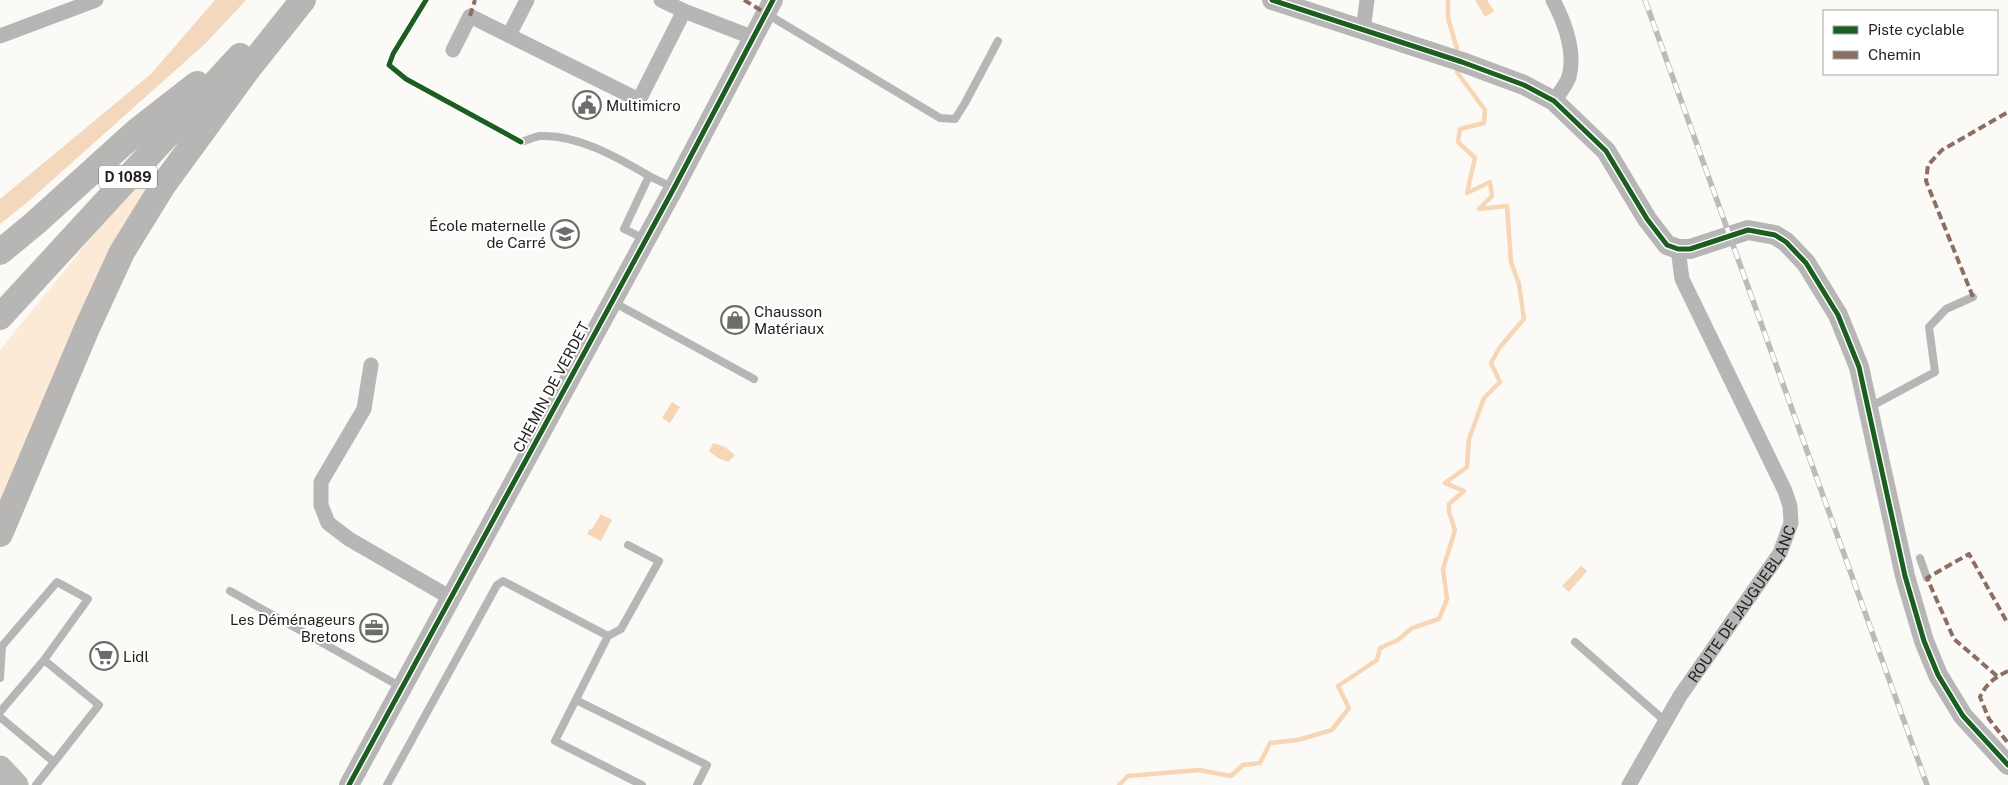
<svg xmlns="http://www.w3.org/2000/svg" width="2008" height="785" font-family="'Public Sans',sans-serif">
	<style>
		.green { fill: #fce9d6 }
		.forest { fill: #f3d8be }
		.water { fill: #f7d6b6 }
		.lines { fill: none; stroke-linecap: round; stroke-linejoin: round }
		.stream { stroke: #f7d6b6; stroke-width: 4.5 }
		.service { stroke: #b7b6b6; stroke-width: 8 }
		.minor { stroke: #b7b6b6; stroke-width: 15 }
		.tertiary { stroke: #b7b6b6; stroke-width: 20 }
		.primary { stroke: #bbb9b7; stroke-width: 25 }
		.trunk { stroke: #b8b6b4; stroke-width: 26 }
		.rail-casing { stroke: #bcbbbb; stroke-width: 5.5 }
		.rail { stroke: #fff; stroke-width: 4; stroke-dasharray: 11; stroke-linecap: butt }
		.quiet { stroke: #8d6e63; stroke-width: 4; stroke-dasharray: 8 4; stroke-linecap: butt }
		.cycleway-casing { stroke: #fff; stroke-width: 8 }
		.cycleway { stroke: #1b5e20; stroke-width: 5 }
		.labels { text-anchor: middle; dominant-baseline: central; stroke-width: 4; stroke-linejoin: round; paint-order: stroke }
		.shield { fill: #fff; stroke: #646261; stroke-width: 1 }
		.shield-label { font-size: 14px; font-weight: bold; fill: #211f1d }
		.poi-label { font-size: 15px; fill: #211f1d; stroke: #fff; text-anchor: start }
		.street-label { font-size: 15px; fill: #211f1d; stroke: #fff }
	</style>
	<rect width="100%" height="100%" fill="#fcfaf7"/>
	<path class="green" d="M147,169l10,8 -157,340v-167z"/>
	<path class="forest" d="M215,0h31l-40,43 -176,157 -30,24v-25l151,-125z"/>
	<path class="water" d="M1475,0h12l7,11 -9,6z
		M672,402l8,5 -10,16 -8,-5z
		M713,443l12,4 10,8 -7,7 -10,-4 -9,-7z
		M601,514l11,6 -11,21 -14,-7 3,-5h2z
		M1581,566l6,5 -18,21 -7,-6z"/>
	<g class="lines">
		<path class="stream" d="M1448,0v18l9,31
			M1119,785l9,-9 71,-6 32,6 12,-11 17,-2 10,-20 28,-3 34,-10 17,-22 -11,-22 39,-26 3,-12 18,-8 14,-12 27,-9 8,-20 -4,-30 12,-39 -6,-18v-8l15,-13 -19,-8 22,-16 2,-28 15,-41 16,-16 -9,-19 9,-16 24,-28 -5,-35 -8,-22 -4,-56 -28,3 13,-13 -2,-14 -23,11 8,-35 -17,-16 2,-13 24,-6 1,-13 -28,-38"/>
		<path class="service" d="M767,14l173,104 15,1 10,-16 33,-62
			M521,142c6,-2 13,-5 19,-6 38,-2 80,23 111,41
			M645,239l-21,-10 25,-53 25,12
			M613,302l141,77
			M1870,407l65,-35 -6,-45 17,-18 27,-12
			M1920,558l7,20
			M230,591l171,96
			M608,636l13,-7 38,-68 -31,-16
			M1575,642l90,79
			M0,678l2,-32 55,-64 31,17 -44,61
			M576,700l131,65 -10,20
			M0,712l44,-52 55,45 -63,80
			M0,717l54,45
			M387,785l110,-200 6,-4 105,55 -53,105 87,44"/>
		<g class="minor">
			<path d="M661,0l23,11 70,27"/>
			<path d="M1553,0c12,23 23,51 16,77 -3,8 -10,17 -15,24"/>
			<path d="M1363,31l4,-31"/>
			<path d="M509,35l18,-35"/>
			<path d="M0,36l96,-36"/>
			<path d="M453,50l17,-34 169,84 45,-89"/>
			<path d="M371,365l-7,44 -43,73v23l7,18 21,16 102,59"/>
			<path id="s1" d="M1629,785l51,-89 100,-143 11,-30 -1,-17 -5,-15 -103,-212 -4,-30"/>
		</g>
		<path class="tertiary" d="M1272,0l190,62 62,23 30,16 52,50 41,68 20,26 11,4h12l58,-19 27,5 11,7 20,21 32,52 21,52 46,209 19,65 14,34 25,41 45,49
			M349,785l325,-597 99,-188"/>
		<path class="primary" d="M0,768l16,17"/>
		<path class="trunk" d="M0,252l34,-28 104,-94 59,-46
			M0,317l240,-261
			M0,534l87,-206 35,-76 42,-68 84,-115 55,-69"/>
		<defs>
			<path id="rail" d="M1645,0l282,785"/>
		</defs>
		<use href="#rail" class="rail-casing"/>
		<use href="#rail" class="rail"/>
		<path class="quiet" d="M744,0l23,14
			M470,16l5,-16
			M1973,297l-47,-116 2,-16 14,-15 66,-38
			M2008,671c-13,6 -22,13 -28,26l9,22 19,24
			M1997,676l-43,-37 -27,-61 42,-24 39,70"/>
		<defs>
			<path id="cycleway" d="M426,0l-33,54 -4,11 17,14 115,63
				M1272,0l190,62 62,23 30,16 52,50 41,68 20,26 11,4h12l58,-19 27,5 11,7 20,21 32,52 21,52 46,209 19,65 14,34 25,41 45,49
				M349,785l325,-597 99,-188"/>
		</defs>
		<use href="#cycleway" class="cycleway-casing"/>
		<use href="#cycleway" class="cycleway"/>
	</g>
	<defs>
		<symbol id="civic-ring" viewBox="-11 -11 22 22"><circle r="9.5" fill="#fff" stroke="#6e6c69" stroke-width="1.5"/><path d="M-.6-6.5H3V-4.5H.6V-3L4-1V1h2V6H-6V1h2V-1L-.6-3ZM-1.2 2.5V6h2.4V2.5Z" fill="#6e6c69"/></symbol>
		<symbol id="school-ring" viewBox="-11 -11 22 22"><circle r="9.5" fill="#fff" stroke="#6e6c69" stroke-width="1.5"/><path d="M0-5L7-2L0 1L-7-2ZM-4 1L0 2.5L4 1V4Q0 6-4 4Z" fill="#6e6c69"/></symbol>
		<symbol id="shop-ring" viewBox="-11 -11 22 22"><circle r="9.5" fill="#fff" stroke="#6e6c69" stroke-width="1.5"/><path d="M-5-2.5h2.3a2.7 3.5 0 0 1 5.4 0H5L5.5 6h-11ZM-1.5-2.5h3a1.5 2.3 0 0 0-3 0Z" fill="#6e6c69"/></symbol>
		<symbol id="office-ring" viewBox="-11 -11 22 22"><circle r="9.5" fill="#fff" stroke="#6e6c69" stroke-width="1.5"/><path d="M-6-3h4V-5.5h4V-3h4V5H-6ZM-1-4.5V-3h2v-1.5ZM-6 0V1H6V0Z" fill="#6e6c69"/></symbol>
		<symbol id="supermarket-ring" viewBox="-11 -11 22 22"><circle r="9.5" fill="#fff" stroke="#6e6c69" stroke-width="1.5"/><path d="M-6-5.5h2.5l.6 2H6L4.5 2H-2.5L-4.4-4H-6ZM-1.5 3.2a1.3 1.3 0 1 0 .1 0ZM3 3.2a1.3 1.3 0 1 0 .1 0Z" fill="#6e6c69"/></symbol>
	</defs>
	<g fill-rule="evenodd">
		<use href="#civic-ring" x="571" y="89" width="32" height="32"/>
		<use href="#school-ring" x="549" y="218" width="32" height="32"/>
		<use href="#shop-ring" x="719" y="304" width="32" height="32"/>
		<use href="#office-ring" x="358" y="612" width="32" height="32"/>
		<use href="#supermarket-ring" x="88" y="640" width="32" height="32"/>
	</g>
	<g class="labels">
		<rect class="shield" x="99" y="165.5" width="58" height="23" rx="4"/>
		<g class="shield-label">
			<text x="128" y="177">D 1089</text>
		</g>
		<g class="poi-label">
			<text x="606" y="105">Multimicro</text>
			<text x="546" y="225" text-anchor="end">École maternelle<tspan x="546" dy="17">de Carré</tspan></text>
			<text x="754" y="311">Chausson<tspan x="754" dy="17">Matériaux</tspan></text>
			<text x="355" y="619" text-anchor="end">Les Déménageurs<tspan x="355" dy="17">Bretons</tspan></text>
			<text x="123" y="656">Lidl</text>
		</g>
		<g class="street-label">
			<text transform="translate(551 387) rotate(-62)">CHEMIN DE VERDET</text>
			<text stroke="none"><textPath href="#s1" startOffset="214">ROUTE DE JAUGUEBLANC</textPath></text>
		</g>
	</g>
	<rect x="1823" y="10" width="175" height="65" fill="#ffffff" stroke="#a6a5a5"/>
	<rect x="1833" y="26" width="25" height="8" fill="#1b5e20" stroke="#a6a5a5"/>
	<text x="1868" y="35" font-size="15" fill="#211f1d">Piste cyclable</text>
	<rect x="1833" y="51" width="25" height="8" fill="#8d6e63" stroke="#a6a5a5"/>
	<text x="1868" y="60" font-size="15" fill="#211f1d">Chemin</text>
</svg>
